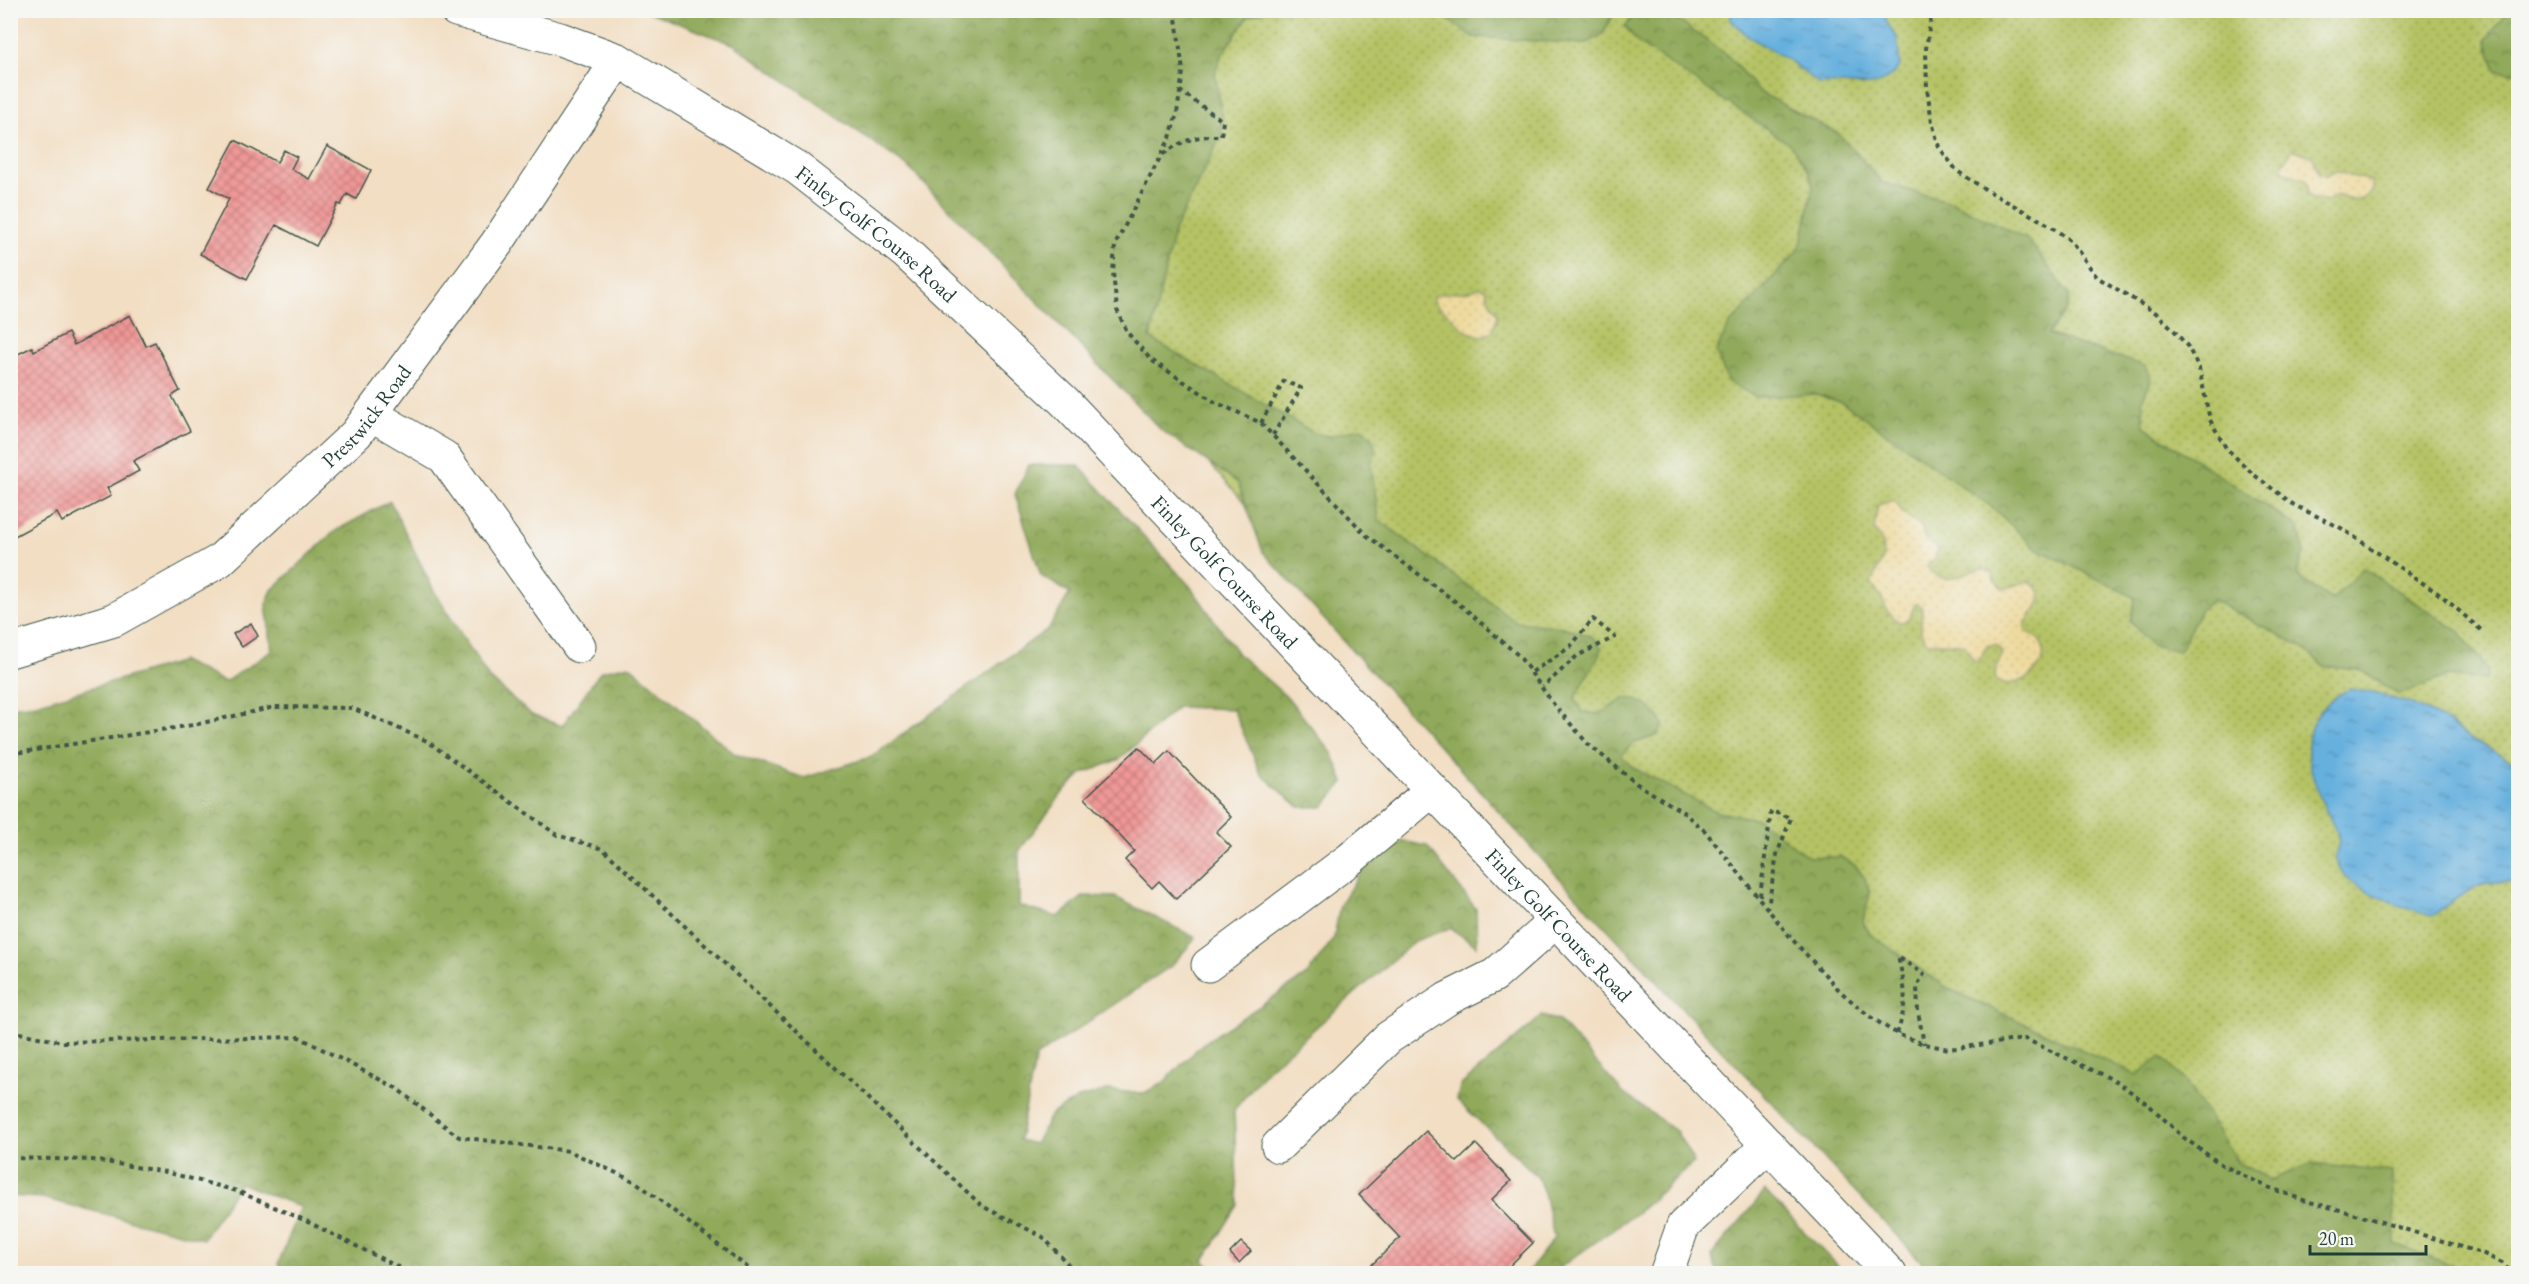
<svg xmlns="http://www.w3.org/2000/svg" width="2529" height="1284" font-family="'EB Garamond',serif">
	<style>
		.grass { fill: url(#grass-dots); stroke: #6a804c; stroke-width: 1.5 }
		.forest { fill: url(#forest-crowns); stroke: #587347; stroke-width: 1.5 }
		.sand { fill: url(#sand-dots); stroke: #868c69; stroke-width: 1.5 }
		.water { fill: url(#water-ripples); stroke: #427689; stroke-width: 1.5 }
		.building { fill: url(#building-cross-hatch) }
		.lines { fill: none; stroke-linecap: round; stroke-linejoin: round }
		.minor-casing { stroke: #3f5549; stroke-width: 35 }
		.path { stroke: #3f5549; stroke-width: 4; stroke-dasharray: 4.5 4.5; stroke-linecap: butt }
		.minor { stroke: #fff; stroke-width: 33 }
		.labels { text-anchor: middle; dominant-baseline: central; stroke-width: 4.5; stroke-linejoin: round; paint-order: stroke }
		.street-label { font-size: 21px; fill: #1f3d34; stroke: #f6f6f2 }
	</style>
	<defs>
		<pattern id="grass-dots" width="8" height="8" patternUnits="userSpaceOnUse" patternTransform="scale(1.5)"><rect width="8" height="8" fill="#b5c365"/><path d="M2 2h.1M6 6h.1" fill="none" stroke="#93a054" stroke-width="1.8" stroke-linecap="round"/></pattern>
		<pattern id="forest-crowns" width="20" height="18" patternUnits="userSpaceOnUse" patternTransform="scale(1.5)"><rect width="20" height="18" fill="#90a95a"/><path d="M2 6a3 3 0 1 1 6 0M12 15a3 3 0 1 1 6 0" fill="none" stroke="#758b4b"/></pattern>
		<pattern id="sand-dots" width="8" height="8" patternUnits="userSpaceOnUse" patternTransform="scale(1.5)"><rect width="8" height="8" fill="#eeda9e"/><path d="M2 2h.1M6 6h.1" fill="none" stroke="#ccbc89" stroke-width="1.8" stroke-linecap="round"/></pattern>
		<pattern id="water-ripples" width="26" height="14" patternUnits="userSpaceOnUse" patternTransform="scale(1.5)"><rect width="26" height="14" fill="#66b0de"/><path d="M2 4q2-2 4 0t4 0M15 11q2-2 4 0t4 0" fill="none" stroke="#5390b5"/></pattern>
		<pattern id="building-cross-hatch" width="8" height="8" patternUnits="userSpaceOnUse" patternTransform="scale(1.5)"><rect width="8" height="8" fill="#f09897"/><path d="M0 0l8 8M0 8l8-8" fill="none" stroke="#c27d7c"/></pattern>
	</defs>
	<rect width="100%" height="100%" fill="#f6f6f2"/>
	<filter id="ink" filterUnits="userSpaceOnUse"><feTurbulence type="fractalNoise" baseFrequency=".0167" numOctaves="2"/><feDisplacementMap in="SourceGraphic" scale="12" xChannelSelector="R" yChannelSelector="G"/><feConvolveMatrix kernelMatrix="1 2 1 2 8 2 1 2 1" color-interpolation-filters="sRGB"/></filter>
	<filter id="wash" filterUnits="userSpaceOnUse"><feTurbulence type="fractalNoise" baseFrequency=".008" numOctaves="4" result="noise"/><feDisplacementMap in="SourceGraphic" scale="24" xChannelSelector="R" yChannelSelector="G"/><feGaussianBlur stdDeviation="1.35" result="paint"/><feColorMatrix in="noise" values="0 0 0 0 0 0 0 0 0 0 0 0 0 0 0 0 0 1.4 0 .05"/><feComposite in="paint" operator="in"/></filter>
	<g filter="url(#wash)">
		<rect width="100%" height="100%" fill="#f2dec3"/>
		<path class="grass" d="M699,11h1819v1262h-577l-762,-843 -300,-299z"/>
		<path class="forest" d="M646,11h619l-17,6 -27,39 -6,18 8,47 -2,15 -47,95 -24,107 164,95 15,3 32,-8 11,9 4,14 -5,13 8,56 138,102 46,5 30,10 9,12 -27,49 7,14 17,2 27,-16c19,3 28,10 38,27l-8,11 -22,7 -13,12 11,12 85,45 41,7 51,38h32l15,9 9,13 5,14 -7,28 7,13 79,55 188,86 24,-18 25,25 52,81 33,17 39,-16 82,8 3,72 75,29h-538l-384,-407 -285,-314 -25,-69 -77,-53 -253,-263 -175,-123z
			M1440,11h176l-15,25 -16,8 -112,-7 -27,-19z
			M2507,11h11v59l-7,3 -15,-2 -10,-31z
			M1636,14l35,1 57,41 31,36 80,42 44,49 71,20 74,37 41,54 -2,15 -19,25 97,32 6,14 -9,20 2,26 155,102 5,26 -7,20 6,7 29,19 31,-32 97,64 28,39 -2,9 -38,-4 -49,19 -39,-25 -37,-4 -21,-19 -89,-47 -12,9 -22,42 -28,-6 -21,-24 5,-23 -101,-51 -41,-39 -150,-105 -27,-9 -60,3 -28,-15 -12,-30 13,-27 68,-73 6,-14 10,-52 -4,-14 -17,-26 -155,-104 -12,-16z
			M1029,465h49l112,121 49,69 50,44 43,54 12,29 -21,25h-24l-38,-33 -28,-65 -55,-2 -58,52 -38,15 -18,17 -45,60v55l39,11 26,-21 31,1 81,41 -25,28 -135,91 -17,83 16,4 16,-30 28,-16 31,-8 32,4 20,-10 40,-40 105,-69 27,-37 6,-33 21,-34 41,-30 25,5 49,63 1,37 -27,-18 -35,13 -149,130 -32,39 4,95 -34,55 10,13h-928l-8,-9 23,-57 -61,-24 -37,56 -161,-41 -31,-2 -1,-489 26,-3 146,-43 43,21 47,-31 -6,-47 6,-14 63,-59 55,-30 44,90 54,86 44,38 30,11 39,-55 28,-6 106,89 69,24 67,-21 178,-129 21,-35 -29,-17 -26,-82z
			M1542,1016l17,5 64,72 53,38 18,31 -52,47 -90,64h-25l27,-35 -10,-45 -7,-17 -80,-76 3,-14z
			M1765,1191l79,82h-126l-7,-17z"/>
		<path class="sand" d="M2292,149l21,8 6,18 7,1 11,-5c10,6 24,5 35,12v9c-13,12 -21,9 -35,3l-11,7 -15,-5 -4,-5c6,-23 -17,-9 -25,-24 1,-9 9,-10 10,-19z
			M1479,287l7,2 2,10 10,16 -6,17 -8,4c-21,-2 -22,-10 -36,-22 -7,-7 -15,-7 -14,-18 11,-5 34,-1 45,-9z
			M1893,501l4,2 5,10 20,14c3,18 3,11 16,22l-3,11 -5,1 -3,5c22,31 43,-7 65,6l2,8 10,9 24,-8c29,19 0,28 -3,46l1,4 14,9c19,35 -45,57 -45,35 1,-7 6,-16 7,-23l-6,-7 -9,1 -9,16 -4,-1 -9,-15c-14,-6 -26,0 -39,-5l-5,-10 1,-23 -4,-4h-3l-6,15 -5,3h-5l-12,-11 -6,-15 -10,-13 13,-27 -1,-13 -9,-13 4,-25z"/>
		<path class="water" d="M1734,11h150l3,12 10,14 3,28c-22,33 -47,15 -81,19l-31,-24 -42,-25 -16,-16z
			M2350,689l24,4 38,11 27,13 35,24 44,23v120c-33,-10 -60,13 -86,32 -21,-5 -75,-25 -88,-41 -4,-5 -6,-12 -9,-17 1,-5 4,-13 4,-18 -1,-10 -11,-24 -15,-34 -21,-47 -29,-92 26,-117z"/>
		<g id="blocks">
			<path class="building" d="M235,140l42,22 7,-12 13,7 -6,12 18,10 18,-33 44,24 -15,29 -9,-5 -6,11 -3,-1 -22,42 -40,-21 -29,54 -47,-25 29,-55 -20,-11z
				M130,315l16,31 9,-4 25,49 -8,5 18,35 -57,30 6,10 -32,17 4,8 -49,26 -5,-9 -44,24 -3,-5v-174l22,-11 2,4 34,-18 6,12z
				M251,623l7,13 -16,11 -9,-13z
				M1139,747l17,17 13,-13 62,66 -15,15 15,15 -55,52 -17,-18 -7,7 -27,-28 9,-9 -49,-53z
				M1426,1131l31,31 19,-18 35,37 -20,19 42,43 -32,31h-139l38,-36 -41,-43z
				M1241,1242l10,9 -12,12 -9,-10z"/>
		</g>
	</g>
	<g filter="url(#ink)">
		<use href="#blocks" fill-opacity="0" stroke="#3f5549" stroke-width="1.5"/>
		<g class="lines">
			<defs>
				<g id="minor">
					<path id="s1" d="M456,10l104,29 58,21 179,108 109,85 158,148 826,873"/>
					<path d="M371,414l73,43 135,189"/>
					<path id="s2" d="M10,651l104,-31 105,-59 137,-127 141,-191 121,-183"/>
					<path d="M1208,965l142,-106 82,-69"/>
					<path d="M1278,1146l110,-108 59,-39 48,-24 61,-54"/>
					<path d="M1666,1274l17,-48 85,-81"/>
				</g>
			</defs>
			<use href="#minor" class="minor-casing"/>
			<path class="path" d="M1175,10l8,62 -6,41 -7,25 -55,107 -2,28 4,37 10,22 24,28 64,42 46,21 105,112 98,73 55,48 36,50 33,38 49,40 46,28 22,19 86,107 50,54 28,24 28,18 27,10 25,5 76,-10 91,42 34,25 33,31 39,28 43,21 41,15 53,14 125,39 18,9 11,11
				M1932,10l-6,39 1,40 5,33 7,25 18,24 31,20 61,34 22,16 26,36 59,36 17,16 15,18 11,21 11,52 16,28 27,26 41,31 47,23 101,68 39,34
				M1163,154c21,-14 33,-19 58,-18l2,-15 -43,-30
				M1261,423l23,-42 17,7 -28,47
				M1532,672l38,-25 23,-28 22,18 -38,19 -34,31
				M10,754l183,-29 82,-18 77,1 75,33 130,94 46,14 379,357 61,31 34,37
				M1760,896l11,-85 20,7 -14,36 -9,53
				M10,1031l52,11 237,-5 97,51 63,49 110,14 67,31 120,92
				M1897,1034c11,-33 9,-44 1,-77l26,17 -7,12 1,26 6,32
				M10,1158l83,2 73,12 71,19 67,29 108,54"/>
			<use href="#minor" class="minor"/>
		</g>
	</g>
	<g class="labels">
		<g class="street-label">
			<text stroke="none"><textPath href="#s1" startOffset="482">Finley Golf Course Road</textPath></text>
			<text stroke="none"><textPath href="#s2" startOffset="436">Prestwick Road</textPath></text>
			<text stroke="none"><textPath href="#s1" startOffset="968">Finley Golf Course Road</textPath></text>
			<text stroke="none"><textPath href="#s1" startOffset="1454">Finley Golf Course Road</textPath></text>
		</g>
	</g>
	<rect width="2529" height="1284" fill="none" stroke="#f6f6f2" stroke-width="36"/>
	<path d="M2310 1245v9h116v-9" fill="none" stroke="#1f3d34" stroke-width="3"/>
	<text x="2319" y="1245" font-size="18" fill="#1f3d34" stroke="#f6f6f2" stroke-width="4.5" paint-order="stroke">20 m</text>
</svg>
